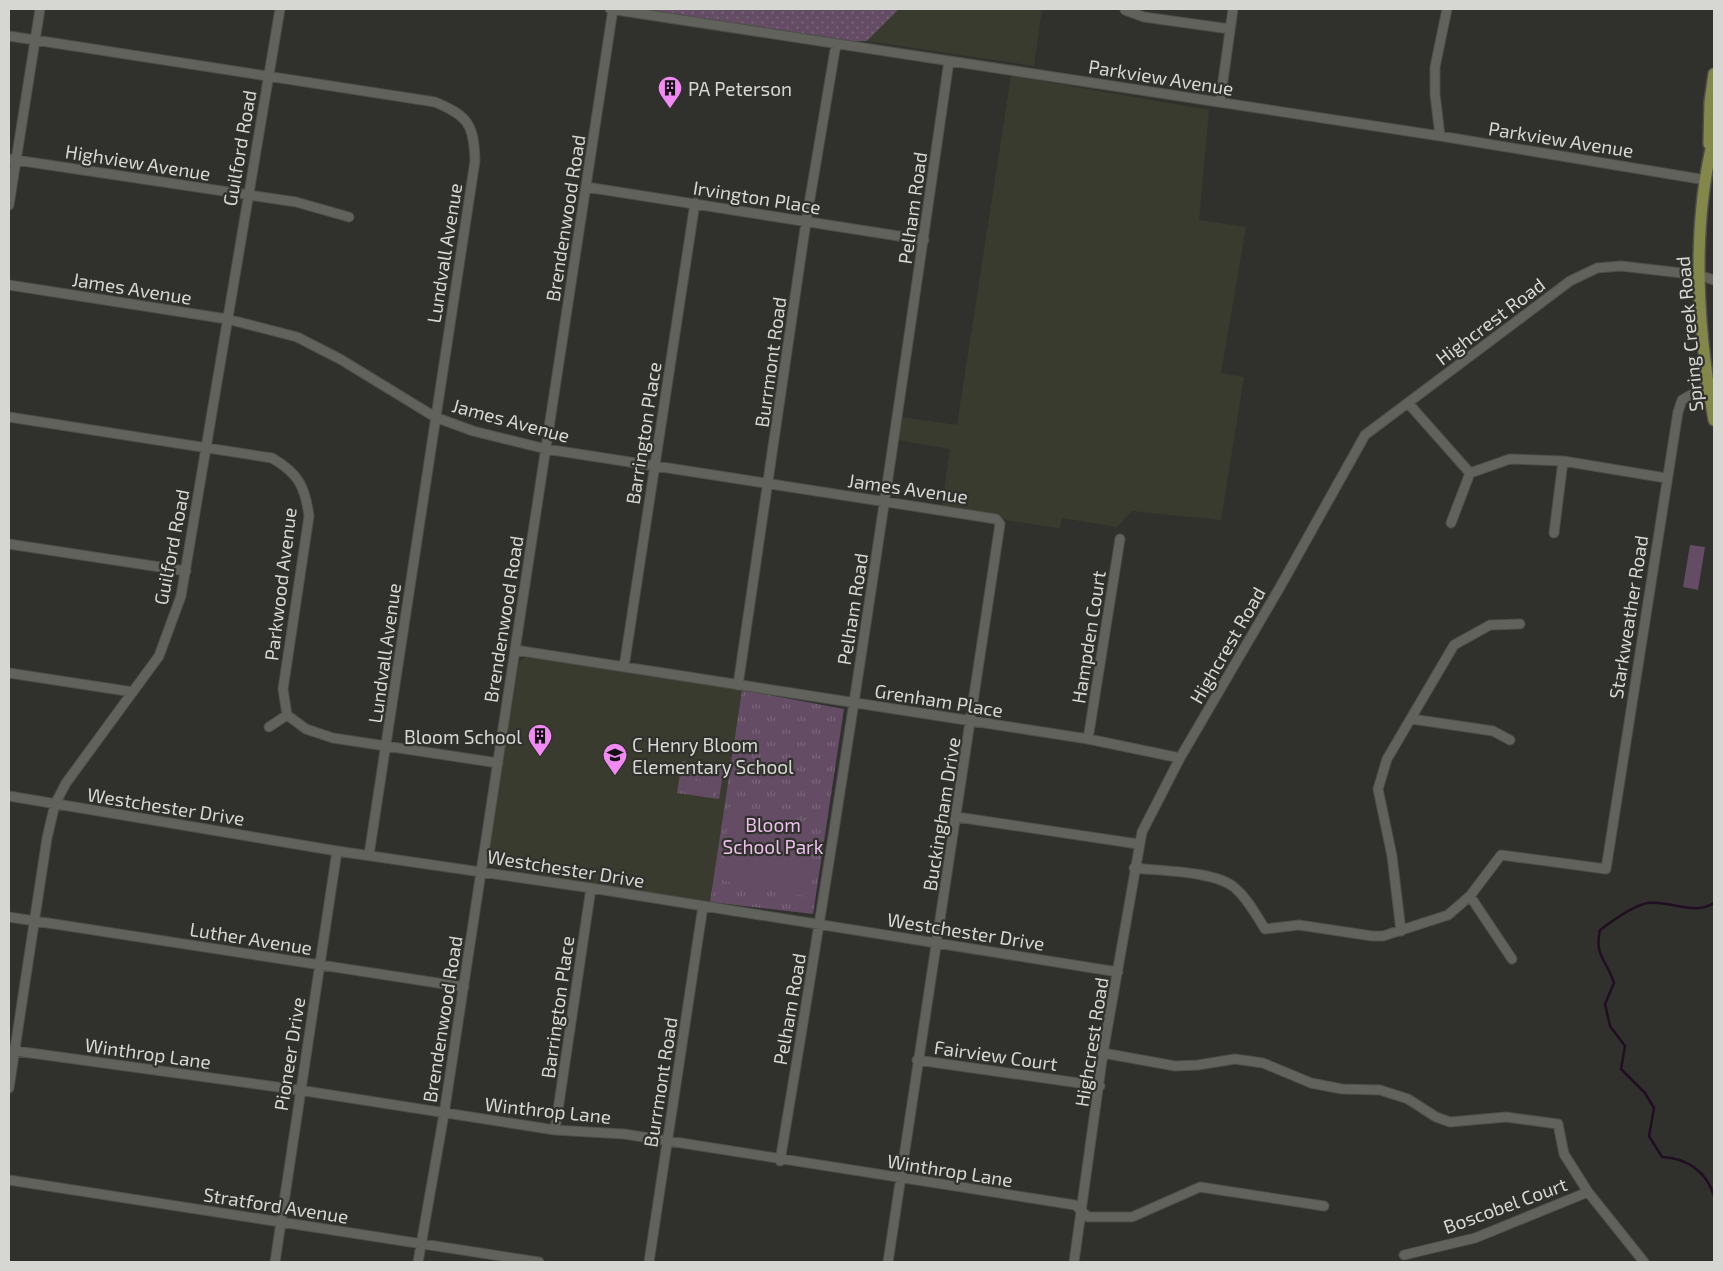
<svg xmlns="http://www.w3.org/2000/svg" width="1723" height="1271" font-family="'Exo 2',sans-serif">
	<style>
		.built { fill: #3a3b2f }
		.grass { fill: url(#grass-dots) }
		.park { fill: url(#park-tufts) }
		.garden { fill: #644d64 }
		.lines { fill: none; stroke-linecap: round; stroke-linejoin: round }
		.stream { stroke: #220e23; stroke-width: 2.5 }
		.minor-casing { stroke: #4d4e49; stroke-width: 11 }
		.major-casing { stroke: #4d4e49; stroke-width: 14 }
		.minor { stroke: #62625c; stroke-width: 9 }
		.major { stroke: #84874a; stroke-width: 11 }
		.labels { text-anchor: middle; dominant-baseline: central; stroke-width: 4.5; stroke-linejoin: round; paint-order: stroke }
		.street-label { font-size: 19px; fill: #d6d6d3; stroke: #30312c }
		.poi-label { font-size: 19px; fill: #d6d6d3; stroke: #30312c; text-anchor: start }
		.park-label { font-size: 19px; fill: #edbfec; stroke: #30312c }
	</style>
	<defs>
		<pattern id="grass-dots" width="8" height="8" patternUnits="userSpaceOnUse" patternTransform="scale(1.25)"><rect width="8" height="8" fill="#644d64"/><path d="M2 2h.1M6 6h.1" fill="none" stroke="#796679" stroke-width="1.8" stroke-linecap="round"/></pattern>
		<pattern id="park-tufts" width="24" height="20" patternUnits="userSpaceOnUse" patternTransform="scale(1.25)"><rect width="24" height="20" fill="#644d64"/><path d="M3 7l-1-3M5 7V3M7 7l1-3M15 17l-1-3M17 17v-4M19 17l1-3" fill="none" stroke="#796679"/></pattern>
	</defs>
	<rect width="100%" height="100%" fill="#30312c"/>
	<path class="built" d="M899,9h143l-8,57 -167,-25z
		M1011,76l198,34 -10,110 47,7 -25,146 23,4 -23,143 -89,-9 -15,16 -55,-9 -2,10 -50,-7 -32,-10 -36,-6 8,-56 -52,-9 3,-23 56,8z
		M525,657l217,33 -32,212 -220,-36 -2,-5 31,-199z"/>
	<path class="grass" d="M643,9h256l-32,32h-31z"/>
	<path class="park" d="M742,690l102,19 -31,205 -103,-12z
		M682,761l42,6 -5,32 -42,-6z"/>
	<path class="garden" d="M1690,545l15,2 -7,43 -15,-3z
		M688,763l28,4 -1,13 -28,-4z
		M686,779l28,4 -2,13 -28,-4z
		M729,807c60,6 86,25 76,89l-81,-15 -2,-4z"/>
	<g class="lines">
		<path class="stream" d="M1714,903c-20,13 -44,-3 -66,0 -14,2 -36,18 -48,27 -6,26 7,30 14,53l-9,21 5,22 15,20 -4,23 24,24 9,15 -5,28 13,21c25,1 45,15 52,39"/>
		<defs>
			<path id="minor" d="M610,9l830,127 266,44
				M1125,10l19,7 86,12
				M9,36l426,66c33,14 39,22 40,59l-106,694
				M1220,102l13,-93
				M1440,136l-5,-42v-27l12,-58
				M9,159l287,43 53,15
				M586,187l338,53
				M9,205l31,-196
				M9,285l218,34 70,18 43,22 95,58 38,14 73,18 450,70 4,5 -112,738
				M1408,403l62,70
				M9,417l263,41c26,15 33,28 37,58l-26,173 4,26 19,14 27,9 165,25
				M1470,473l40,-14 53,2 103,17
				M1451,523l19,-50
				M1554,533l9,-72
				M9,544l177,27
				M515,650l573,89 92,19
				M624,667l71,-464
				M9,673l124,19
				M738,685l68,-463 30,-178
				M1412,719l81,12 17,9
				M269,727l18,-12
				M1088,739l32,-200
				M9,796l328,55 254,37 527,84
				M957,817l181,27
				M1134,868c27,3 82,3 101,20 13,11 21,27 30,41l34,-4 73,11h11l65,-21 22,-19 31,-41 105,14 72,-457 4,-12 26,-15
				M1470,896l42,63
				M9,917l455,70
				M1401,931l-9,-75 -14,-67 9,-30 67,-114 36,-20 30,-1
				M9,1050l290,40 256,40 69,4 451,71 13,12h44l68,-30 124,19
				M1103,1053l72,13 23,-1 37,-6 28,4 48,20 31,6 38,1 28,9 28,18 14,5 56,-5 52,7 6,30 24,38 56,70
				M917,1060l183,26
				M9,1088l38,-250 8,-34 11,-21 93,-127 22,-60 99,-587
				M555,1130l36,-242
				M780,1161c62,-366 116,-733 169,-1100
				M9,1180l530,82
				M1404,1255l71,-17 113,-46
				M275,1262l62,-411
				M418,1262l26,-148 169,-1105
				M649,1262l54,-356
				M1074,1262l29,-209 39,-221 38,-74 100,-171 85,-152 205,-154 27,-13 24,-2 78,9 15,5"/>
			<path id="major" d="M1714,136c-23,92 -17,191 0,284
				M1709,144l1,-42 4,-28"/>
		</defs>
		<use href="#minor" class="minor-casing"/>
		<use href="#major" class="major-casing"/>
		<use href="#minor" class="minor"/>
		<use href="#major" class="major"/>
	</g>
	<defs>
		<symbol id="building-pin" viewBox="-11 -11 22 30"><path d="M0 17L-7.5 6A9.5 9.5 0 1 1 7.5 6Z" fill="#f28af3" stroke="#30312c"/><path d="M-4-6H4V6H1V3H-1V6H-4ZM-2.5-4.3h1.7v1.8h-1.7ZM.8-4.3h1.7v1.8H.8ZM-2.5-1h1.7V.8h-1.7ZM.8-1h1.7V.8H.8Z" fill="#111"/></symbol>
		<symbol id="school-pin" viewBox="-11 -11 22 30"><path d="M0 17L-7.5 6A9.5 9.5 0 1 1 7.5 6Z" fill="#f28af3" stroke="#30312c"/><path d="M0-5L7-2L0 1L-7-2ZM-4 1L0 2.5L4 1V4Q0 6-4 4Z" fill="#111"/></symbol>
	</defs>
	<g fill-rule="evenodd">
		<use href="#building-pin" x="656" y="74" width="28" height="38"/>
		<use href="#building-pin" x="526" y="722" width="28" height="38"/>
		<use href="#school-pin" x="601" y="741" width="28" height="38"/>
	</g>
	<g class="labels">
		<g class="street-label">
			<text transform="translate(1161 77) rotate(9)">Parkview Avenue</text>
			<text transform="translate(1561 139) rotate(9)">Parkview Avenue</text>
			<text transform="translate(239 148) rotate(-80)">Guilford Road</text>
			<text transform="translate(138 162) rotate(9)">Highview Avenue</text>
			<text transform="translate(757 197) rotate(9)">Irvington Place</text>
			<text transform="translate(912 208) rotate(-82)">Pelham Road</text>
			<text transform="translate(565 218) rotate(-81)">Brendenwood Road</text>
			<text transform="translate(444 253) rotate(-81)">Lundvall Avenue</text>
			<text transform="translate(132 288) rotate(9)">James Avenue</text>
			<text transform="translate(1490 321) rotate(-37)">Highcrest Road</text>
			<text transform="translate(1689 334) rotate(-95)">Spring Creek Road</text>
			<text transform="translate(770 362) rotate(-82)">Burrmont Road</text>
			<text transform="translate(511 420) rotate(15)">James Avenue</text>
			<text transform="translate(643 433) rotate(-81)">Barrington Place</text>
			<text transform="translate(908 488) rotate(8)">James Avenue</text>
			<text transform="translate(171 547) rotate(-79)">Guilford Road</text>
			<text transform="translate(280 584) rotate(-83)">Parkwood Avenue</text>
			<text transform="translate(852 609) rotate(-81)">Pelham Road</text>
			<text transform="translate(1628 617) rotate(-81)">Starkweather Road</text>
			<text transform="translate(503 619) rotate(-81)">Brendenwood Road</text>
			<text transform="translate(1088 637) rotate(-81)">Hampden Court</text>
			<text transform="translate(1227 645) rotate(-60)">Highcrest Road</text>
			<text transform="translate(384 653) rotate(-82)">Lundvall Avenue</text>
			<text transform="translate(939 700) rotate(9)">Grenham Place</text>
			<text transform="translate(166 806) rotate(9)">Westchester Drive</text>
			<text transform="translate(941 814) rotate(-81)">Buckingham Drive</text>
			<text transform="translate(566 868) rotate(9)">Westchester Drive</text>
			<text transform="translate(966 931) rotate(9)">Westchester Drive</text>
			<text transform="translate(251 938) rotate(9)">Luther Avenue</text>
			<text transform="translate(557 1007) rotate(-82)">Barrington Place</text>
			<text transform="translate(789 1009) rotate(-80)">Pelham Road</text>
			<text transform="translate(442 1019) rotate(-81)">Brendenwood Road</text>
			<text transform="translate(1091 1042) rotate(-81)">Highcrest Road</text>
			<text transform="translate(148 1053) rotate(8)">Winthrop Lane</text>
			<text transform="translate(289 1054) rotate(-81)">Pioneer Drive</text>
			<text transform="translate(996 1055) rotate(8)">Fairview Court</text>
			<text transform="translate(660 1082) rotate(-81)">Burrmont Road</text>
			<text transform="translate(548 1110) rotate(6)">Winthrop Lane</text>
			<text transform="translate(950 1170) rotate(9)">Winthrop Lane</text>
			<text transform="translate(276 1205) rotate(9)">Stratford Avenue</text>
			<text transform="translate(1505 1205) rotate(-20)">Boscobel Court</text>
		</g>
		<g class="poi-label">
			<text x="688" y="88">PA Peterson</text>
			<text x="522" y="736" text-anchor="end">Bloom School</text>
			<text x="632" y="744">C Henry Bloom<tspan x="632" dy="22">Elementary School</tspan></text>
		</g>
		<g class="park-label">
			<text x="773" y="824">Bloom<tspan x="773" dy="22">School Park</tspan></text>
		</g>
	</g>
	<rect width="1723" height="1271" fill="none" stroke="#d6d6d3" stroke-width="20"/>
</svg>
